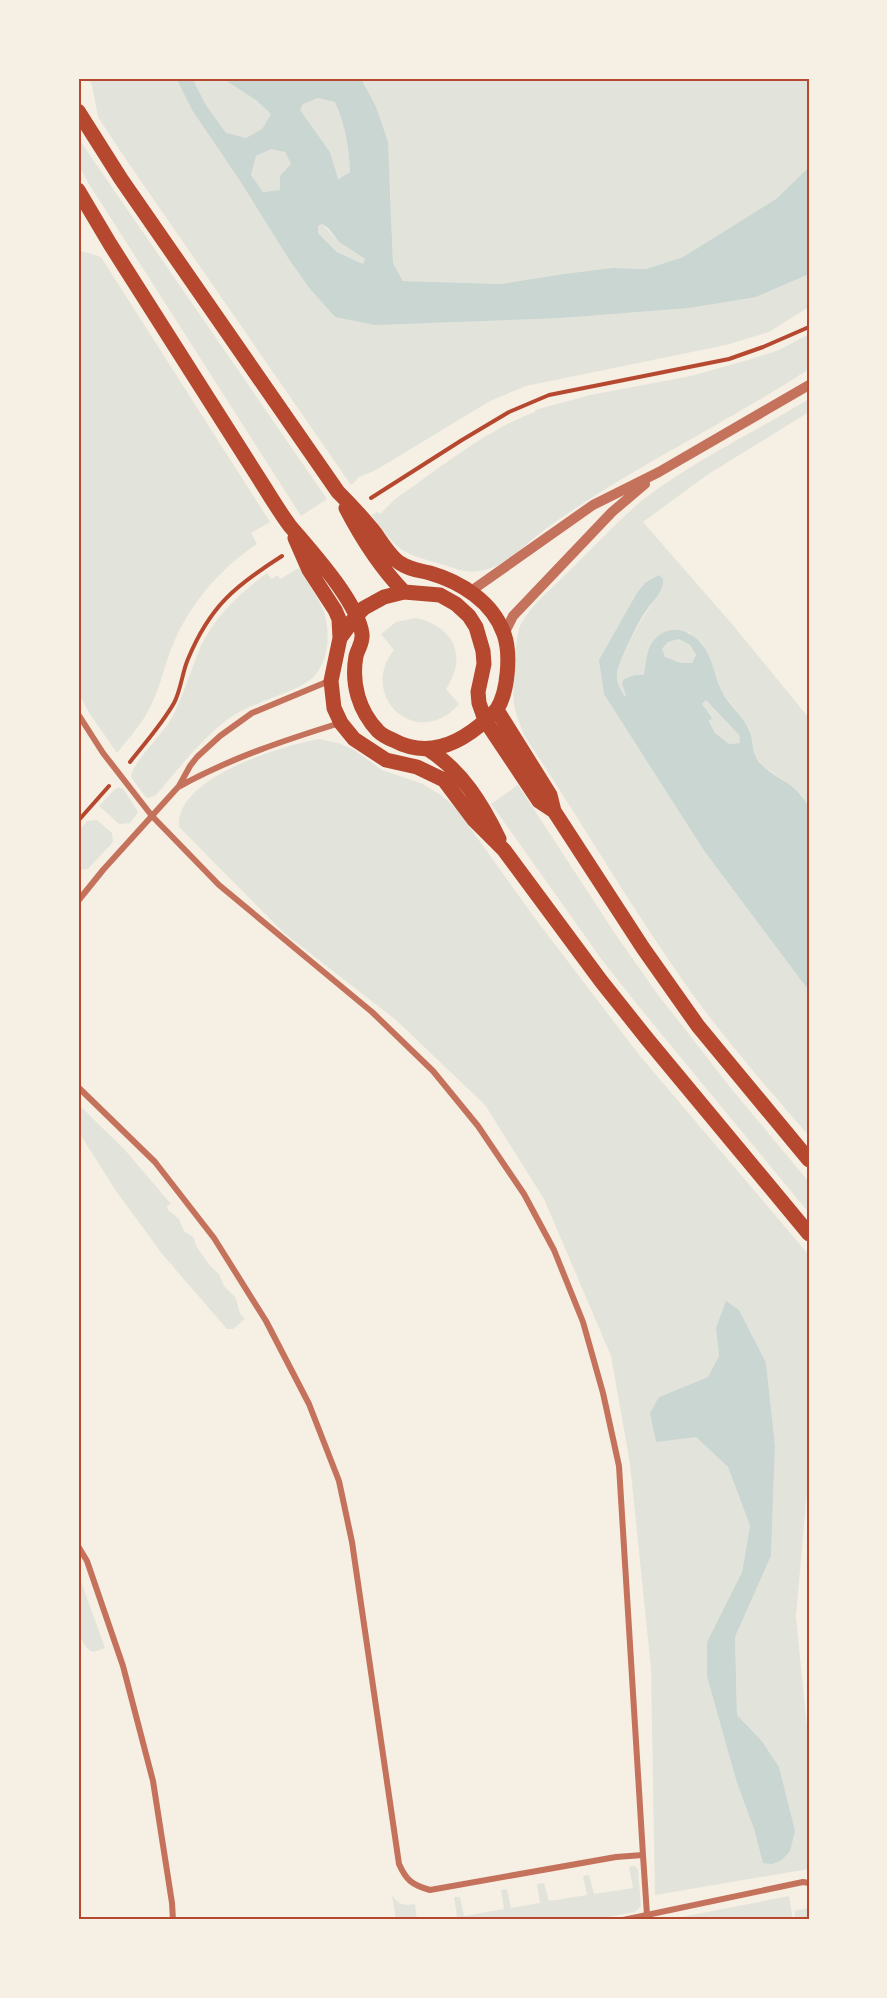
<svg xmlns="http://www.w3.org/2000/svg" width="887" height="1998" font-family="'Varela Round',sans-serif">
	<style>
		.green { fill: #e2e4dc; fill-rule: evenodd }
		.water { fill: #c9d6d2; fill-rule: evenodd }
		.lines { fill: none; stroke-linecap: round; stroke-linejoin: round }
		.path { stroke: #b5482f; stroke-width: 4 }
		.minor { stroke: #c5725c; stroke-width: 6 }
		.tertiary { stroke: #c5725c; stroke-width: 10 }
		.primary { stroke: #b5482f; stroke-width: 15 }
		.neatline { fill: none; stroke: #b5482f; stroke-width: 2 }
	</style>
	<rect width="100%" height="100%" fill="#f6efe4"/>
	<path class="green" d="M87,78h89l16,32 48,71 50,80 20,28 25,28 225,1 196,-21 53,-23v33l-40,25 -43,13 -200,41 -36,15 -114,69 -19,8v2l-6,5 -224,-324 -29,-44 -6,-32z
		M192,78h34l2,4 29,19 14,13 -9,15 -15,9 -21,-4 -20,-29z
		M361,78h448v89l-33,32 -93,58 -37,12 -34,-1 -49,6 -62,10 -98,-3 -10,-18 -3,-80 -24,-97z
		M318,98l17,3c10,24 14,46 15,71l-13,7 -7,-27 -31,-42 3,-6z
		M78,138l249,361 -26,17 -212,-332 -11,-19z
		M271,148l14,4 6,12 -11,26 -18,2 -11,-17 5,-19z
		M322,224l17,18 26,17 -2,5 -26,-12 -19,-19v-7z
		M78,250l23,7 169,265 -19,11 6,11c-38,25 -69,62 -86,105 -8,22 -12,43 -24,64 -8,15 -20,27 -30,40l-27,-39 -12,-21z
		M809,334v35c-87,57 -181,100 -265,161 -20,15 -39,38 -65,41 -13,2 -23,-2 -35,-6 -42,-12 -47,-13 -72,-50l5,-3 3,2 14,-14c42,-29 93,-71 141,-88v-2l55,-15 101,-19 57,-16 31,-10z
		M809,399v13l-102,63 -64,47 89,102 77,94v91l-6,-13 -32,-25 -7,-3 -9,-12 -5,-26 -28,-38 -15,-40 -18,-20 -41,19 -4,24h-9l-13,9 5,11 -3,1c-3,-7 -8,-14 -7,-22 3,-19 26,-59 38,-74l-56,60 156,258 54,73v145c-40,-46 -80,-92 -116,-141 -60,-84 -112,-174 -169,-260 -4,-10 -8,-20 -10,-30 -2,-12 1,-72 7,-81 12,-22 35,-39 52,-57 25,-24 49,-51 76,-72 50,-37 107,-64 160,-96z
		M299,568c8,15 19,28 25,44 8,25 4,61 -22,73 -26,14 -53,18 -78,37 -26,21 -47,49 -69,74l-7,2 -3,-2 -14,-19c0,-12 31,-43 39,-56 13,-23 20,-49 30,-73 14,-31 40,-55 67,-75l4,6 7,-4 2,4z
		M416,618c38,8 52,39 30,71l13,15c-4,4 -8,9 -14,12 -39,24 -84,-25 -51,-66l-13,-16 15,-12z
		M679,639l11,6 6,11 -4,7h-11l-16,-6 -3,-8 6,-7z
		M706,700l33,35 1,8 -11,1 -14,-11 -13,-29z
		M319,739l19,4 16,7 28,20 41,14 19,12 14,12 78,109 106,139 169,199v236l-2,1 -11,124 13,131v122l-154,26 -4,-226 -21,-205 -19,-108 -67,-157 -59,-94 -89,-85 -112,-87 -105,-106c-5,-49 102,-81 140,-88zM716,1328l50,35 9,82 -4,111 -36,81 2,78 24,25 -6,92 -18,-49 -30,-141 35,-70 8,-46 -22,-59 -32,-30 -37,-40 49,-20 11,-21z
		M518,785l98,150 40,57 74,95 79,95v31l-169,-205 -38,-48 -110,-155 -1,-1z
		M119,787l5,3 14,22 -8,11 -11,1 -20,-18 16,-17z
		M97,820l15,13 1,9 -25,27 -9,1 -1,-38 9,-11z
		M78,1104l47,46 46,54 -4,2 1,4 11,9 5,12 10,7 2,8 15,21 8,7 5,12 12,12 4,16 5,5 -12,10h-6l-64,-74 -47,-64 -38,-60z
		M78,1573l27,75 -12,4c-22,-10 -15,-58 -15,-79z
		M631,1866h4l3,4 3,36 -6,6 -42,8h-154l18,-3 -3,-20h6l4,19 40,-7 -3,-19 6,-1 4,19 29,-5 -3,-19 7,-1 5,18 38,-6 -4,-19 6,-1 5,19 39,-6 -4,-20z
		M392,1895c7,10 11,11 23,9l2,16h-21z
		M789,1896l4,24h-127z
		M809,1908v12h-13l-2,-9z"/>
	<path class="water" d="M176,78h16l14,27 20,28 20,5 16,-9 9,-15 -14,-13 -29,-19 -2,-4h135l15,29 12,35 5,121 10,18 98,3 62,-10 49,-6 34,1 37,-12 93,-58 33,-32v107l-53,23 -67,11 -129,10 -185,7 -40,-8 -25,-28 -20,-28 -50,-80 -48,-71zM318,98l17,4c10,23 14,44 15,70l-12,7 -8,-27 -30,-42 3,-6zM271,149l14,3 6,12 -11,12v14l-17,2 -12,-17 5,-19zM322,224l6,4 11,14 26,17 -2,5 -26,-12 -19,-19v-7z
		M659,575l4,4c1,13 -10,21 -17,32 -8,11 -27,49 -29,63 -1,9 4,15 7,22l2,-1 -4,-11 2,-5 11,-4h9c2,-11 2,-26 10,-35 18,-20 42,-8 53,12 7,13 9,30 17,43 7,12 21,24 26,37 3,8 2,16 5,23 8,21 45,26 54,54v182l-106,-142 -99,-155 -5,-34 38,-67 8,-10zM679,639l11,6 6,10 -4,8h-11l-16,-6 -3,-8 6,-7zM706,700l33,35 1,8 -11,1 -14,-11 -6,-12 3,-3 -10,-14z
		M726,1301l13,9 27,53 9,82 -4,111 -36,81 2,78 24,25 18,27 16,64 -5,20 -8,9 -10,4 -9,-1 -8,-31 -18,-49 -30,-107v-34l35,-70 8,-46 -22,-59 -32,-30 -40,5 -6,-29 9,-16 49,-20 11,-21 -3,-28z"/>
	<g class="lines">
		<path class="path" d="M371,498l91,-58 47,-28 40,-17 180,-36 34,-12 46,-20
			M130,762c15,-19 32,-38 44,-59 7,-13 8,-30 14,-44 22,-53 47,-73 94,-103
			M78,821l31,-35"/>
		<path class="minor" d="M78,714l25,39 49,63 67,69 153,127 61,59 45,55 46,68 30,56 29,72 20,71 16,73 24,389 -27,2 -186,33c-18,-5 -24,-10 -31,-26l-47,-322 -13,-61 -30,-77 -43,-83 -52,-83 -59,-76 -77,-75
			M180,786c51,-28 105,-46 160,-63
			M78,901l25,-31 76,-84 11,-20 7,-9 23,-21 32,-23 77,-32
			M78,1546l9,15 36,105 30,115 19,122 1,17
			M643,1855l4,60
			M623,1920l180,-38 6,1"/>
		<path class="tertiary" d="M471,591l122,-86 66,-33 150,-87
			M504,634l9,-18 99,-104 33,-28"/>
		<path class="primary" d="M78,111l43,68 217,313c12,12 23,24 34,37 8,10 17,27 28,34 10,7 19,7 30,10 31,9 63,29 74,61 7,19 4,58 -7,75 -3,4 -7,7 -10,10 -27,25 -59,40 -94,21 -5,-2 -11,-5 -15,-9 -19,-20 -27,-47 -22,-75 2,-8 7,-13 6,-22 -4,-32 -51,-83 -72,-108 -9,-12 -17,-25 -25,-38l-155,-244 -32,-54
			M346,508c16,31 34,59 58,84
			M295,538l14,32 26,40 4,9 1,19
			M497,710l53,85 4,16 89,137 55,78 111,134
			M429,750c33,21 53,54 70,89
			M554,811l-15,-10 -54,-81 -6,-17 -1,-11 6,-28 -1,-13 -7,-24 -7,-11 -13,-12 -16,-9 -36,-3 -20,5 -20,11 -8,8 -16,22 -9,43 3,27 7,15 13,16 32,21 31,7 27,13 30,40 30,30 97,131 47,59 161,194"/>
	</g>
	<rect width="887" height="1998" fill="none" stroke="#f6efe4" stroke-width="159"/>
	<rect x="80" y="80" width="728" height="1838" class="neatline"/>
</svg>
